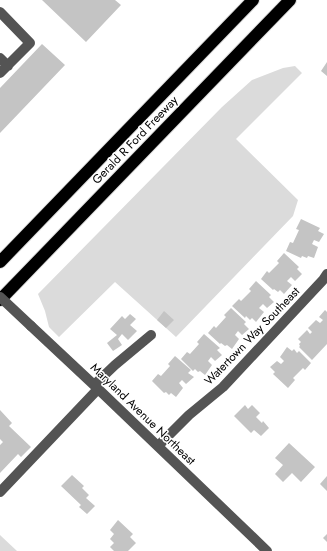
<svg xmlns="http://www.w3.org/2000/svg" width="327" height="551" font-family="Jost,sans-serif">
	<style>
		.green { fill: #dbdbdb }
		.building { fill: #c4c4c4 }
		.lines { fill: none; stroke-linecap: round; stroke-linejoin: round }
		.highway-casing { stroke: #dbdbdb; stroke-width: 14 }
		.minor { stroke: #545454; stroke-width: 10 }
		.highway { stroke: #000; stroke-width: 12 }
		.minor-bridge { stroke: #545454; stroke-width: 10 }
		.labels { text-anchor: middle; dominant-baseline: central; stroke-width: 3; stroke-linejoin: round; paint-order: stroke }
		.street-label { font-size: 12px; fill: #000; stroke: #fff }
	</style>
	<rect width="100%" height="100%" fill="#fff"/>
	<path class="green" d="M295,66l7,7 -66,66 62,61 -5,16 -117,121 -61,-55 -56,55 -10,-10 -4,-16 -7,-17 184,-187 30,-27 31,-12z
		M0,535l17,16h-17z"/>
	<path class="building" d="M42,0h73l6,5 -35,37z
		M42,44l23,21 -65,68v-45z
		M327,62v14l-6,-5z
		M301,219l19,9 -2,3 6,3 -5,8 -5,-2 -2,4 6,3 -4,11 -6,-2 -1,2 -5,-2 -1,2 -15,-7 4,-9 3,1 6,-13 -3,-1z
		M284,253l15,14 -2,2 5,5 -7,7 -4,-4 -4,4 5,4 -8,9 -4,-4 -2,2 -4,-3 -1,1 -12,-11 6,-8 2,2 10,-10 -2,-2z
		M256,281l15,14 -2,2 5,5 -7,6 -4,-4 -4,4 5,4 -8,10 -4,-4 -2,2 -4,-4 -1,2 -13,-12 7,-7 2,2 10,-10 -2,-2z
		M231,308l15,14 -2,2 5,5 -7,6 -4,-4 -3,4 4,4 -7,10 -5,-4 -2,1 -4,-3 -1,1 -12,-11 6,-7 2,2 10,-11 -2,-2z
		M325,310l2,2v32l-15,16 -13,-13 1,-1 -1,-2 2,-2 -3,-3 9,-9 3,4 2,-2 -4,-4 8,-8 4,3 3,-3 -4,-3z
		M164,311l10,9 -8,8 -9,-8z
		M130,314l6,5 -6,6 7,6 -9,9 -6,-6 -4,5 4,6 -9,6 -6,-8 10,-8 -7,-6 12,-13 3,3z
		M204,334l16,14 -3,2 5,5 -7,6 -4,-4 -3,4 4,4 -7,10 -5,-4 -2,1 -3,-3 -2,2 -12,-12 6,-7 3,2 9,-10 -2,-2z
		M287,347l5,4 2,-2 3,4 2,-2 12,12 -6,7 -2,-2 -10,10 2,2 -7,8 -15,-14 2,-2 -5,-5 7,-6 4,3 3,-3 -4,-4z
		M175,356l16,14 -3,3 6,4 -8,7 -4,-4 -3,3 4,5 -7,9 -5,-4 -2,2 -3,-3 -2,1 -12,-12 6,-7 3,2 9,-10 -2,-2z
		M245,405l3,4 4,-4 8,8 -4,4 6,6 1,-2 6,7 -8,8 -7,-6 -3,3 -17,-17z
		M0,410l12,13 -3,3 22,21 -10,10 -3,-3 -18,19v-28l3,-3 -3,-3z
		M289,443l26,24 -14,15 -9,-9 -9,9 -8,-8 8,-9 -8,-7z
		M72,475l12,11 -2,2 7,7 -3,3 9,8 -8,8 -8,-7 2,-2 -20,-19z
		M327,476v15l-7,-7z
		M118,520l15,14 -3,3 6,6 -8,8h-14l-4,-4 4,-4 -4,-4 4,-5 -4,-4z
		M327,534v8l-4,-4z"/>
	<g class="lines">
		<defs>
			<path id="highway" d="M0,262l253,-262
				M0,300l290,-300"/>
		</defs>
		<use href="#highway" class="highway-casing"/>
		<path class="minor" d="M0,12l30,31 -30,30
			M0,58l8,8
			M31,326l63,59 173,166
			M94,385l21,-20 36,-30
			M158,446l31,-31 34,-28 100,-107 4,-6
			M0,492l98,-103"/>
		<use href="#highway" class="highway"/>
		<path class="minor-bridge" d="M0,297l31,29"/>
	</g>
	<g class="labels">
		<g class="street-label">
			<text transform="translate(135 140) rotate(-46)">Gerald R Ford Freeway</text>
			<text transform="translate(252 336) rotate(-46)">Watertown Way Southeast</text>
			<text transform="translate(143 414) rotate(44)">Maryland Avenue Northeast</text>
		</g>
	</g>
</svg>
